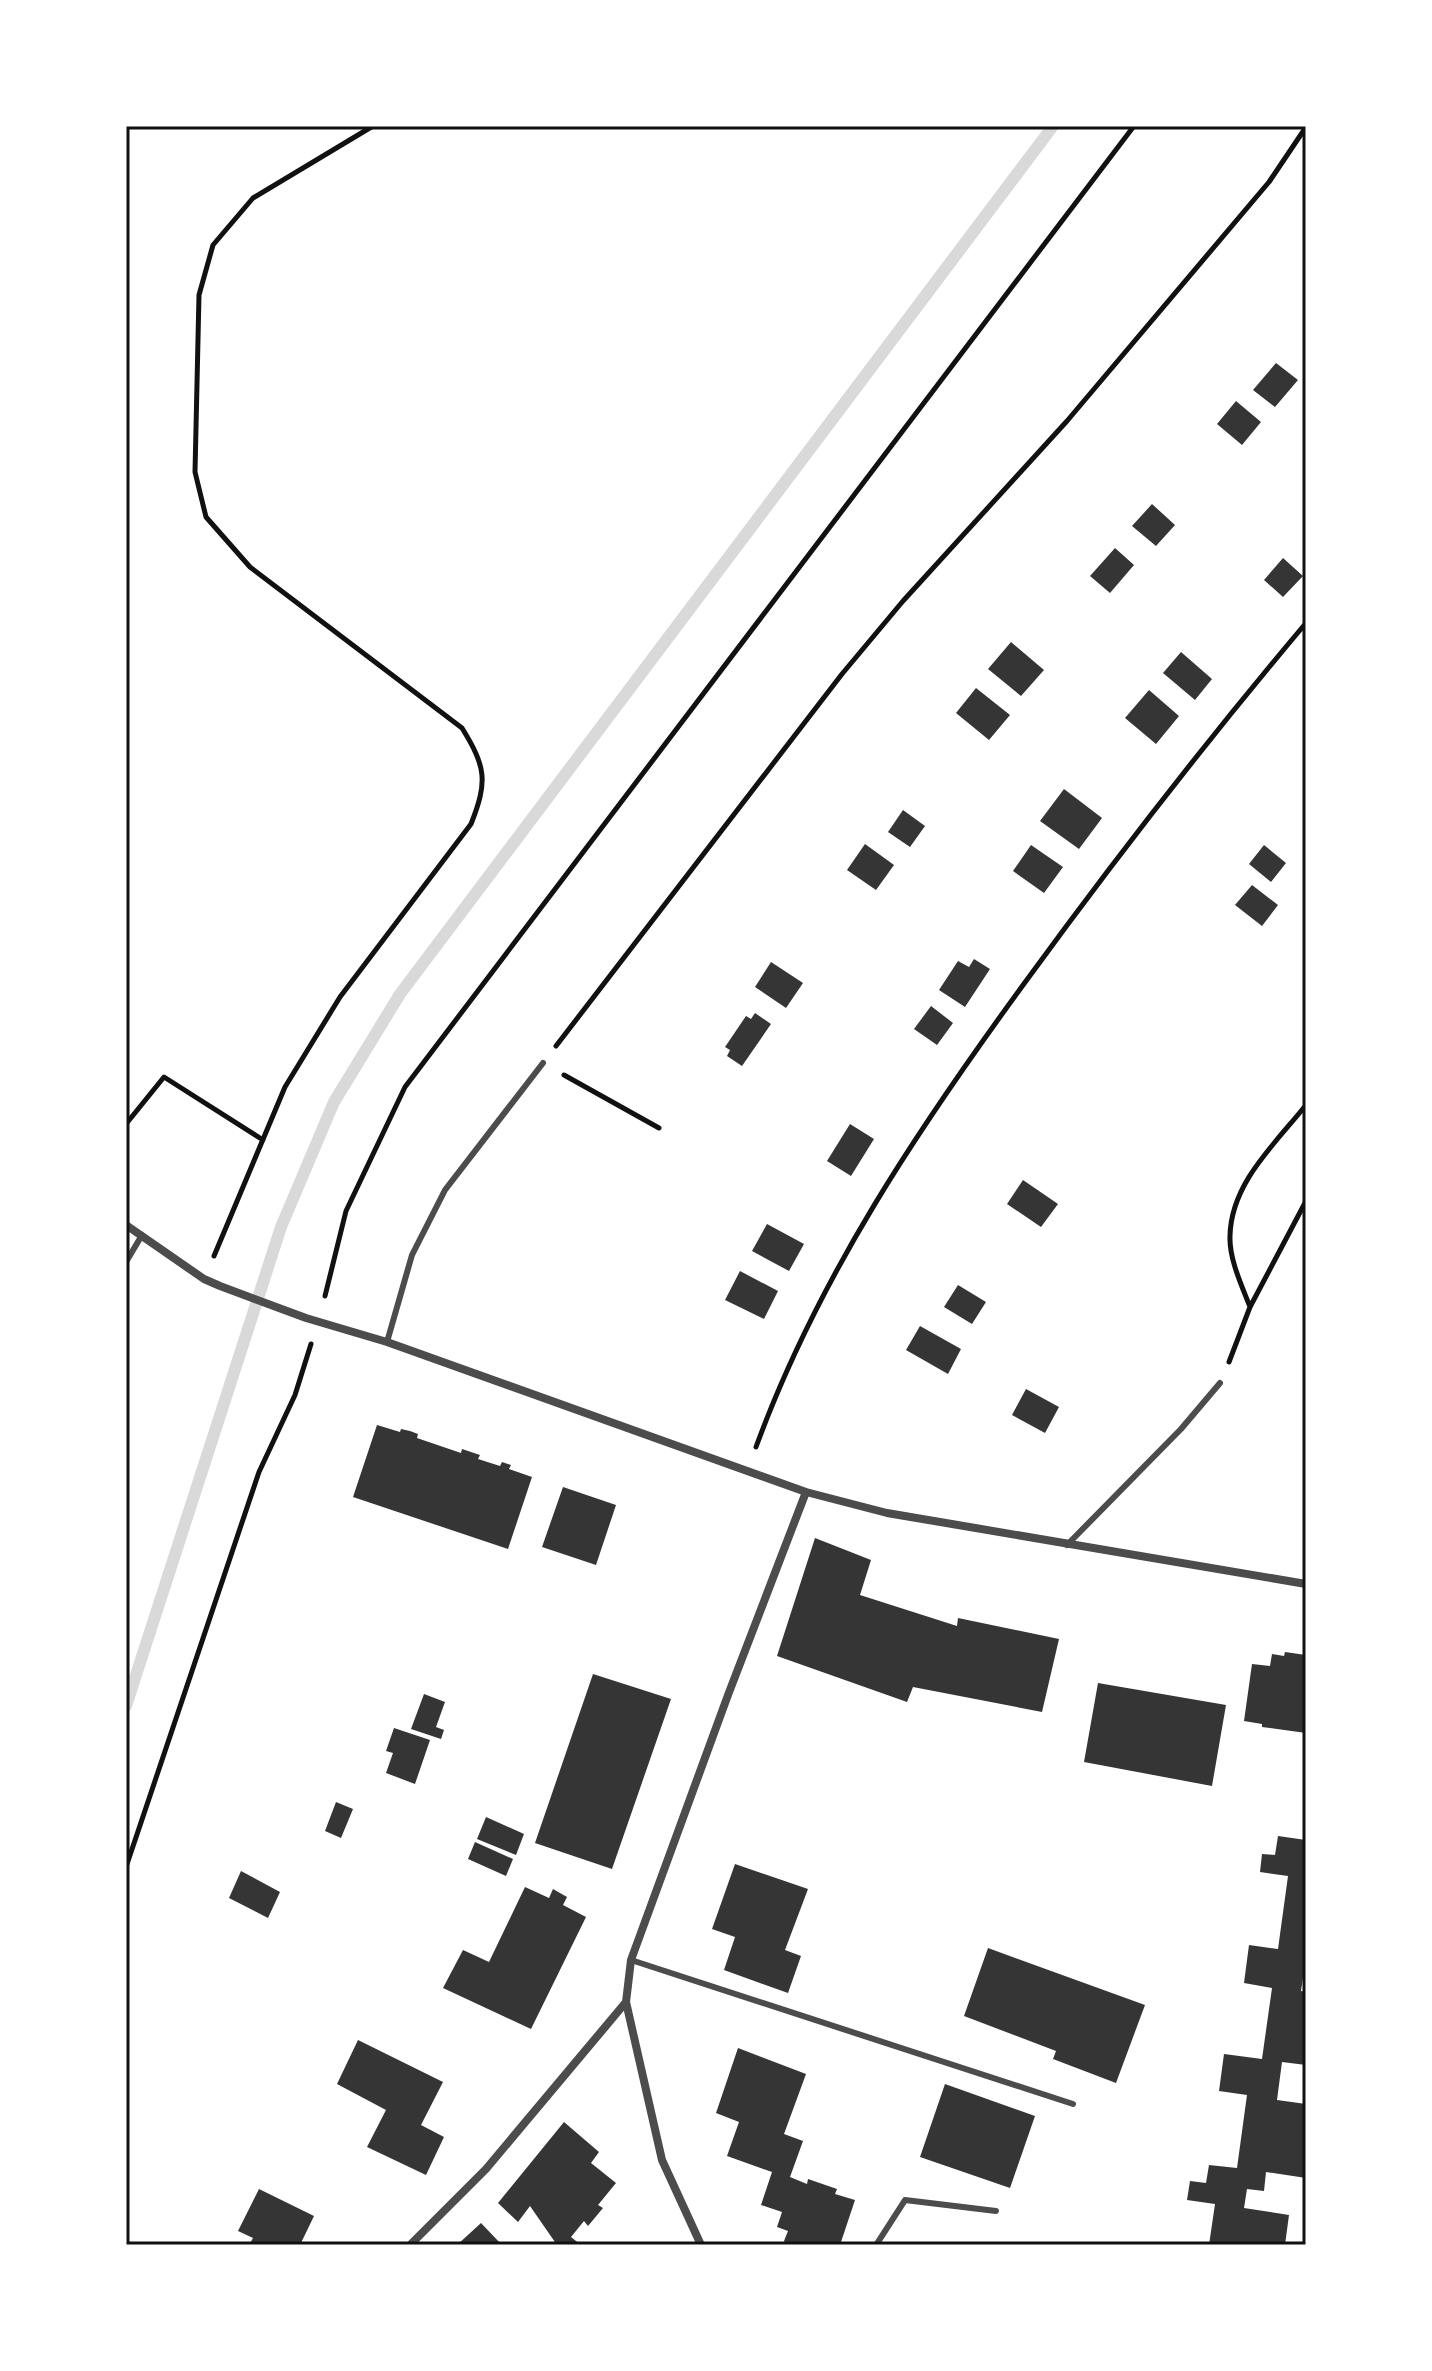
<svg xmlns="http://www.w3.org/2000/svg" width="1432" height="2371" font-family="Mulish,sans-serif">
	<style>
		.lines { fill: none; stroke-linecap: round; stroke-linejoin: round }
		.stream { stroke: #d9d9d9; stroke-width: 12 }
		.building { fill: #353535 }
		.path { stroke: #111; stroke-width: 5 }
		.service { stroke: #4c4c4c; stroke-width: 6 }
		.minor { stroke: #4c4c4c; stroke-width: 8 }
		.neatline { fill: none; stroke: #111; stroke-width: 3 }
	</style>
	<rect width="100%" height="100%" fill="#fff"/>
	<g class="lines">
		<path class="stream" d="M126,1706l155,-479 53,-125 66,-108 653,-868"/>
	</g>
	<path class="building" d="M1276,363l22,17 -23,27 -22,-17z
		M1236,401l25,21 -19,23 -25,-21z
		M1152,504l23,21 -19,21 -24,-20z
		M1115,548l19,17 -24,28 -20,-17z
		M1283,558l20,18 -20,21 -19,-17z
		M1011,642l33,28 -23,26 -33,-27z
		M1181,652l31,27 -17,21 -32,-27z
		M976,688l34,27 -21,25 -33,-27z
		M1149,690l30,26 -23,28 -31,-26z
		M1064,789l38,29 -23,31 -39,-28z
		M903,810l22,16 -15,21 -22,-15z
		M865,844l29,21 -18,25 -29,-20z
		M1031,845l32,22 -19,26 -31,-22z
		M1264,845l22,18 -15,19 -22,-18z
		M1252,885l26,20 -16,21 -27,-21z
		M974,959l16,10 -25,38 -26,-17 19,-29 11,6z
		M771,962l32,21 -17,25 -31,-21z
		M931,1006l22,17 -16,22 -23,-16z
		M755,1013l16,11 -29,42 -15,-10 3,-6 -5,-3 21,-31 5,3z
		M850,1124l24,15 -23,37 -24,-15z
		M1023,1180l35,24 -17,23 -34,-23z
		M767,1224l37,20 -15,27 -37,-20z
		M740,1271l38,20 -14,28 -39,-19z
		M958,1285l28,17 -14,22 -28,-17z
		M920,1326l41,23 -13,25 -42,-24z
		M1026,1389l33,18 -14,26 -33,-18z
		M377,1425l23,7 1,-3 9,2 8,3 -1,4 44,15 1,-4 18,6 -2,4 22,7 2,-4 9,3 -2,4 23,8 -24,72 -155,-52z
		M563,1487l53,18 -20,60 -54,-18z
		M815,1538l56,22 -11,35 97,31 1,-8 101,21 -17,73 -129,-25 -6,15 -130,-46z
		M1285,1652l21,3v78l-44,-6v-3l-18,-3 8,-57 18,2 2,-12 12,2z
		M593,1674l78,25 -59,170 -77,-26z
		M1098,1683l128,22 -14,81 -128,-24z
		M424,1694l21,8 -9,25 8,3 -3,9 -30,-10z
		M394,1728l36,12 -15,44 -29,-11 7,-20 -7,-2z
		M336,1802l17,7 -12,29 -16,-7z
		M486,1817l38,17 -8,21 -39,-16z
		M1278,1836l28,4v118l-5,33 5,1v73l-24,-3 -5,38 29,4v74l-40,-6 -2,19 -17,-2 -3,19 45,7 -4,30h-76l6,-41 -28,-4 3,-19 16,2 3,-18 28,3 10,-73 -28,-4 5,-37 38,5 10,-71 -28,-5 5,-38 29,4 10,-73 -28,-4 2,-18 13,1z
		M475,1842l38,17 -7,17 -38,-17z
		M735,1864l73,25 -23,61 16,6 -13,37 -64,-23 11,-33 -23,-8z
		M241,1871l39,21 -12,26 -39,-20z
		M525,1887l24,11 4,-9 14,8 -4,8 23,12 -55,112 -88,-41 20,-38 26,12z
		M988,1948l157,57 -29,78 -63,-24 3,-8 -92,-35z
		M358,2040l85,42 -22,43 23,12 -18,38 -59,-28 19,-37 -49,-26z
		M738,2048l68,26 -22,60 19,7 -13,36 17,7 1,-5 29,10 -2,5 20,6 -15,45h-53l-3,-4 4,-10 -11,-4 5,-15 -21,-7 11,-33 -45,-16 12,-34 -23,-9z
		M945,2084l90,32 -25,72 -90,-31z
		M564,2122l35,30 -8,11 25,20 -18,22 5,3 -15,18 -4,-5 -13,16 10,8h-24l-27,-39 -12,16 -20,-19z
		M259,2189l55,27 -14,29h-51l4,-7 -15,-7z
		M481,2223l21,22h-45z"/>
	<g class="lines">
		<path class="path" d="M556,1046l286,-372 61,-73 164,-180 202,-239 37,-55
			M564,1075l95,53
			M126,1124l38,-47 99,63
			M214,1256l71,-169 55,-90 131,-173c17,-43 15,-57 -9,-96l-212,-161 -44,-50 -11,-45 4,-177 14,-50 40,-47 120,-72
			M325,1296l21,-85 59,-124 729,-961
			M1250,1307c-8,-21 -21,-48 -20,-71 1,-53 45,-92 76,-131
			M1229,1362l21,-55 56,-106
			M756,1447c62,-170 164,-321 270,-466 89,-122 182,-242 280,-358
			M126,1867l133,-395 36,-77 16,-51"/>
		<path class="service" d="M126,1262l16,-27
			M387,1342l25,-87 33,-65 98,-127
			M1067,1545l114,-116 39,-46
			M631,1960l442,144
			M876,2245l29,-45 91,11"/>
		<path class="minor" d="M126,1225l78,54 16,7 86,32 81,24 419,150 81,21 419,71
			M410,2245l76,-76 140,-167
			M701,2245l-39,-85 -36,-158 5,-42 97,-265 78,-203"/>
	</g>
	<rect width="1432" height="2371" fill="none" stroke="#ffffff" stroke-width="256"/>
	<rect x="128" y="128" width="1176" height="2115" class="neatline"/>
</svg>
